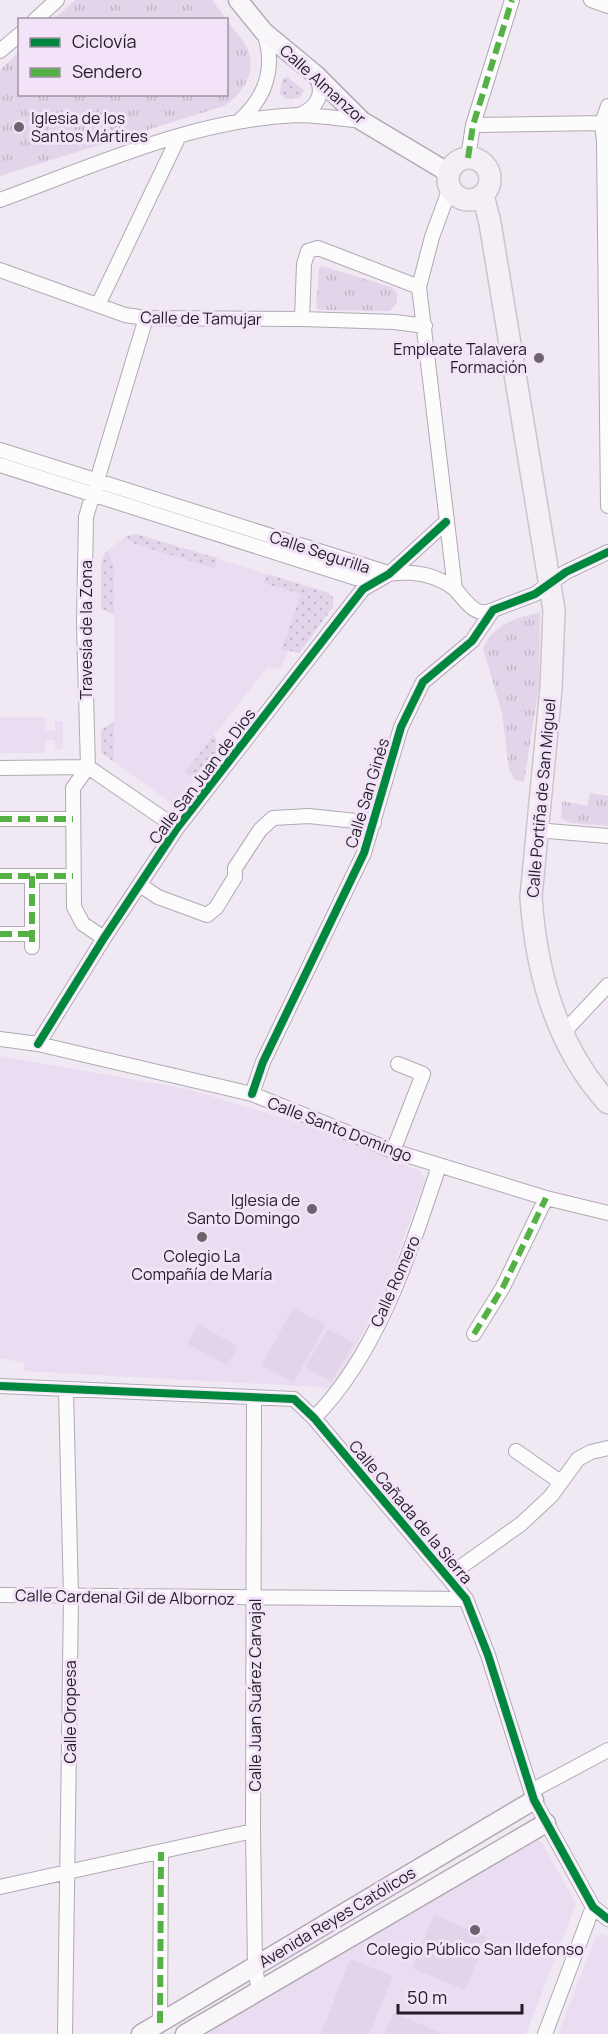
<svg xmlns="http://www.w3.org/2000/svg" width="608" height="2034" font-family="Manrope,sans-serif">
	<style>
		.built { fill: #ebddf1 }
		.grass { fill: url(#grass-dots) }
		.park { fill: url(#park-tufts) }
		.pitch { fill: #e3d5e9 }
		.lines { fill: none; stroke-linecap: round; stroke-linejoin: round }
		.street-casing { stroke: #b0aab3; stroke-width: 16 }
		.secondary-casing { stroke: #b0aab3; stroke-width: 21 }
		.primary-casing { stroke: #c9c5cb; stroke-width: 24 }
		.street { stroke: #fdfcfd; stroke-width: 14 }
		.secondary { stroke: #f8f6f9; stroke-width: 18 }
		.primary { stroke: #f3eff5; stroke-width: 21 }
		.quiet { stroke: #55b145; stroke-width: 6; stroke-dasharray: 12 6; stroke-linecap: butt }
		.cycleway-casing { stroke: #f2e3f8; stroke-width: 11 }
		.cycleway { stroke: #00873e; stroke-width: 8 }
		.poi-dot { fill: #6b646d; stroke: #f2e3f8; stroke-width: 2 }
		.labels { text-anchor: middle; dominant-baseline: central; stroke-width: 6; stroke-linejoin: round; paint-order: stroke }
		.street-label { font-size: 16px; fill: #231d25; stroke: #f2e3f8 }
		.poi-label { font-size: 16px; fill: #231d25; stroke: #f2e3f8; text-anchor: end }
	</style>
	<defs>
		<pattern id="grass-dots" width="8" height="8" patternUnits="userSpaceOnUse" patternTransform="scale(1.5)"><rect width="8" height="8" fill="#e3d5e9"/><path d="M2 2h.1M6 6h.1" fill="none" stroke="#c2b6c8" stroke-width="1.8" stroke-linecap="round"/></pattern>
		<pattern id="park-tufts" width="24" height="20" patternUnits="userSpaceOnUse" patternTransform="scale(1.5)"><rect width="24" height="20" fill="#e3d5e9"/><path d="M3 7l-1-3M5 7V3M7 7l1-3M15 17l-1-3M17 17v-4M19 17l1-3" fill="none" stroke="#c2b6c8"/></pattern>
	</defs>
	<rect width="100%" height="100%" fill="#f0e8f3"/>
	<path class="built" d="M136,534l193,59 5,9 -35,51 -11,-2 -7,18 -14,-1 -53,67 6,13 -43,54 -5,2 -71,-52v-22l13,-9v-106l-13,-7v-44l4,-12 23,-17z
		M0,717h45l1,13h9v-9h8v28h-8v-9h-9l-1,13h-45z
		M0,1056l187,33 116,35 117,47 5,9 -41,112 -50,96 -310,-17v-8l-24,-5z
		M535,1839l7,3 34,62 -50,130h-321z
		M603,1934l5,4v96h-50l37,-96z"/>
	<path class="grass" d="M287,77l17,13 -4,8 -14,1 -6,-5 2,-15z
		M136,534l81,24 -3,10 -79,-24 -10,-7z
		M107,550l7,16v49l-13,-7v-44z
		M267,574l62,19 4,4v10l-34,46 -17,-4 19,-55 -37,-11z
		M114,722v40l-13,-10v-22z
		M214,735l6,13 -25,31 -10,-7z"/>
	<path class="park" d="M75,0h137l14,19h-172z
		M227,20c6,9 15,18 20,28 11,22 -4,47 -23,58l-224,70v-106l19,-18 1,42h206z
		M322,266l69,21 6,6v10l-7,8 -71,-1 -3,-3 3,-39z
		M540,612l-1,75 -15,95 -9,-2 -6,-11 -7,-56 -19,-65c11,-24 33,-30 57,-36z
		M590,793l18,3v30l-38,-3 -9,-5 1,-17 25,5z"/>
	<path class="pitch" d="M293,1308l33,17 -33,58 -31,-18z
		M198,1324l40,22 -11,19 -40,-21z
		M328,1329l26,14 -23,39 -26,-15z
		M434,1915l53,22 -22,53 -53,-22z
		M350,1959l43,17 -24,58h-48z
		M393,2013l51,21h-59z"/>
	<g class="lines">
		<defs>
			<path id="street" d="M591,0l17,6
				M35,20l22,-20
				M0,51l20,-17
				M608,106l-6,17 2,18 4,365
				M299,115c19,-7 26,-22 17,-40
				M238,122c28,-24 38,-55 26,-90
				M473,125l129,-2
				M468,158l5,-33 39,-125
				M450,188l-18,49 -13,50 36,302c10,11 21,30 38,21
				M0,200c96,-35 194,-81 298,-85 21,0 43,4 64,6
				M0,270l125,45 21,3 156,1
				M419,287l-101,-39 -10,3 -4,13 -2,55 93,3 30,4
				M98,305l81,-169
				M0,450l385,122
				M0,465l356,113c36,-5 67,-13 99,11
				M0,768l88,-1 89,61
				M0,819h73
				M536,830l72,6
				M0,876h73
				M32,876v71
				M140,885l18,12 49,18 9,-7 19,-31v-9l25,-38 13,-12 36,-2 65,7
				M0,934h32
				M104,938l-21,-14 -9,-17 -1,-119 15,-21 -4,-143 2,-107 60,-199
				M562,1034l46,-49
				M0,1039l38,5 214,50 141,57 153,47 62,15
				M38,1044l66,-106 73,-110 186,-239 26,-15 57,-52
				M252,1094l11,-32 101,-209 37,-126 22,-45 49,-41 21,-31 42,-16 31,-22 42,-20
				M393,1151l30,-77 -25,-10
				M474,1334l29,-47 43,-89
				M0,1386l294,13 20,19 152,181 22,56 46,145 59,107 15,12
				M254,1398l-1,433 2,135 4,26
				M314,1418c64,-64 97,-168 125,-252
				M516,1451l43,30
				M448,1576l73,-52 30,-28 27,-37 13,-7 17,-4
				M0,1595l466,4
				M533,1790l75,-40
				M0,1887l253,-56
				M160,2023l1,-171
				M65,2034l6,-437 -5,-206
				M545,2034l48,-127"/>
			<path id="secondary" d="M238,0l26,32 52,43 46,46 87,52
				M141,2034l393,-234
				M185,2034l361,-211"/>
			<path id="primary" d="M448 179a21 21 0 1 1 42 0a21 21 0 1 1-42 0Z
				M483,195l7,28 64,387 -3,78 -20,209c5,75 25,149 77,206"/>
		</defs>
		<use href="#street" class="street-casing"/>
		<use href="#secondary" class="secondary-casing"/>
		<use href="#primary" class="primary-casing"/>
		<use href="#street" class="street"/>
		<use href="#secondary" class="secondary"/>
		<use href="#primary" class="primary"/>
		<path class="quiet" d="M468,158l5,-33 39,-125
			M0,819h73
			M0,876h73
			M32,876v71
			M0,934h32
			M474,1334l29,-47 43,-89
			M160,2023l1,-171"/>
		<defs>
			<path id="cycleway" d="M38,1044l66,-106 73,-110 186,-239 26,-15 57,-52
				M252,1094l11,-32 101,-209 37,-126 22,-45 49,-41 21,-31 42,-16 31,-22 42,-20
				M0,1386l294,13 20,19 152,181 22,56 46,145 59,107 15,12"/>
		</defs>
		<use href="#cycleway" class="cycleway-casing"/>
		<use href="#cycleway" class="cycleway"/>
	</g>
	<g class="poi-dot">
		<circle cx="19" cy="127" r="6"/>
		<circle cx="539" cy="358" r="6"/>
		<circle cx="312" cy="1209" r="6"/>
		<circle cx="202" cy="1237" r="6"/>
		<circle cx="475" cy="1930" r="6"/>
	</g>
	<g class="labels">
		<g class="street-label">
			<text transform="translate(323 84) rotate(42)">Calle Almanzor</text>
			<text transform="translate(201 318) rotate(1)">Calle de Tamujar</text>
			<text transform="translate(320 552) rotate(18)">Calle Segurilla</text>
			<text transform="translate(86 630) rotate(-90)">Travesía de la Zona</text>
			<text transform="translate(202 776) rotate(-53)">Calle San Juan de Dios</text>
			<text transform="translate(367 793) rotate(-73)">Calle San Ginés</text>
			<text transform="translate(541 798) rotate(-85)">Calle Portiña de San Miguel</text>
			<text transform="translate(340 1129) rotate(21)">Calle Santo Domingo</text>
			<text transform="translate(395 1281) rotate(-66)">Calle Romero</text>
			<text transform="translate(411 1512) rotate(50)">Calle Cañada de la Sierra</text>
			<text transform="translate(125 1597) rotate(1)">Calle Cardenal Gil de Albornoz</text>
			<text transform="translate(255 1695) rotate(-90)">Calle Juan Suárez Carvajal</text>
			<text transform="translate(70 1712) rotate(-90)">Calle Oropesa</text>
			<text transform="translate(337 1917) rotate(-31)">Avenida Reyes Católicos</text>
		</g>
		<g class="poi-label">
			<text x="31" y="118" text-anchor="start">Iglesia de los<tspan x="31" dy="18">Santos Mártires</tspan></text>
			<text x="527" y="349">Empleate Talavera<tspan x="527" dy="18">Formación</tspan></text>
			<text x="300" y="1200">Iglesia de<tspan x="300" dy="18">Santo Domingo</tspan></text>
			<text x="202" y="1256" text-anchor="middle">Colegio La<tspan x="202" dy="18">Compañía de María</tspan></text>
			<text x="475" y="1949" text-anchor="middle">Colegio Público San Ildefonso</text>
		</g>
	</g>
	<rect x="18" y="18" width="210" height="78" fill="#f2e3f8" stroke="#9f94a4" stroke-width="1.5"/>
	<rect x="30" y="38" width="30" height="9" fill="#00873e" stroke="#9f94a4" stroke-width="1.5"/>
	<text x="72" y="48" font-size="18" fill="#231d25">Ciclovía</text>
	<rect x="30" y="68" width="30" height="9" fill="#55b145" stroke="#9f94a4" stroke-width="1.5"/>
	<text x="72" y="78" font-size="18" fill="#231d25">Sendero</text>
	<path d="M398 2004v9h124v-9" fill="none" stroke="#231d25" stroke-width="3"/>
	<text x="407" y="2004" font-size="18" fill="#231d25" stroke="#f2e3f8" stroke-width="4.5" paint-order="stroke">50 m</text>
</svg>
